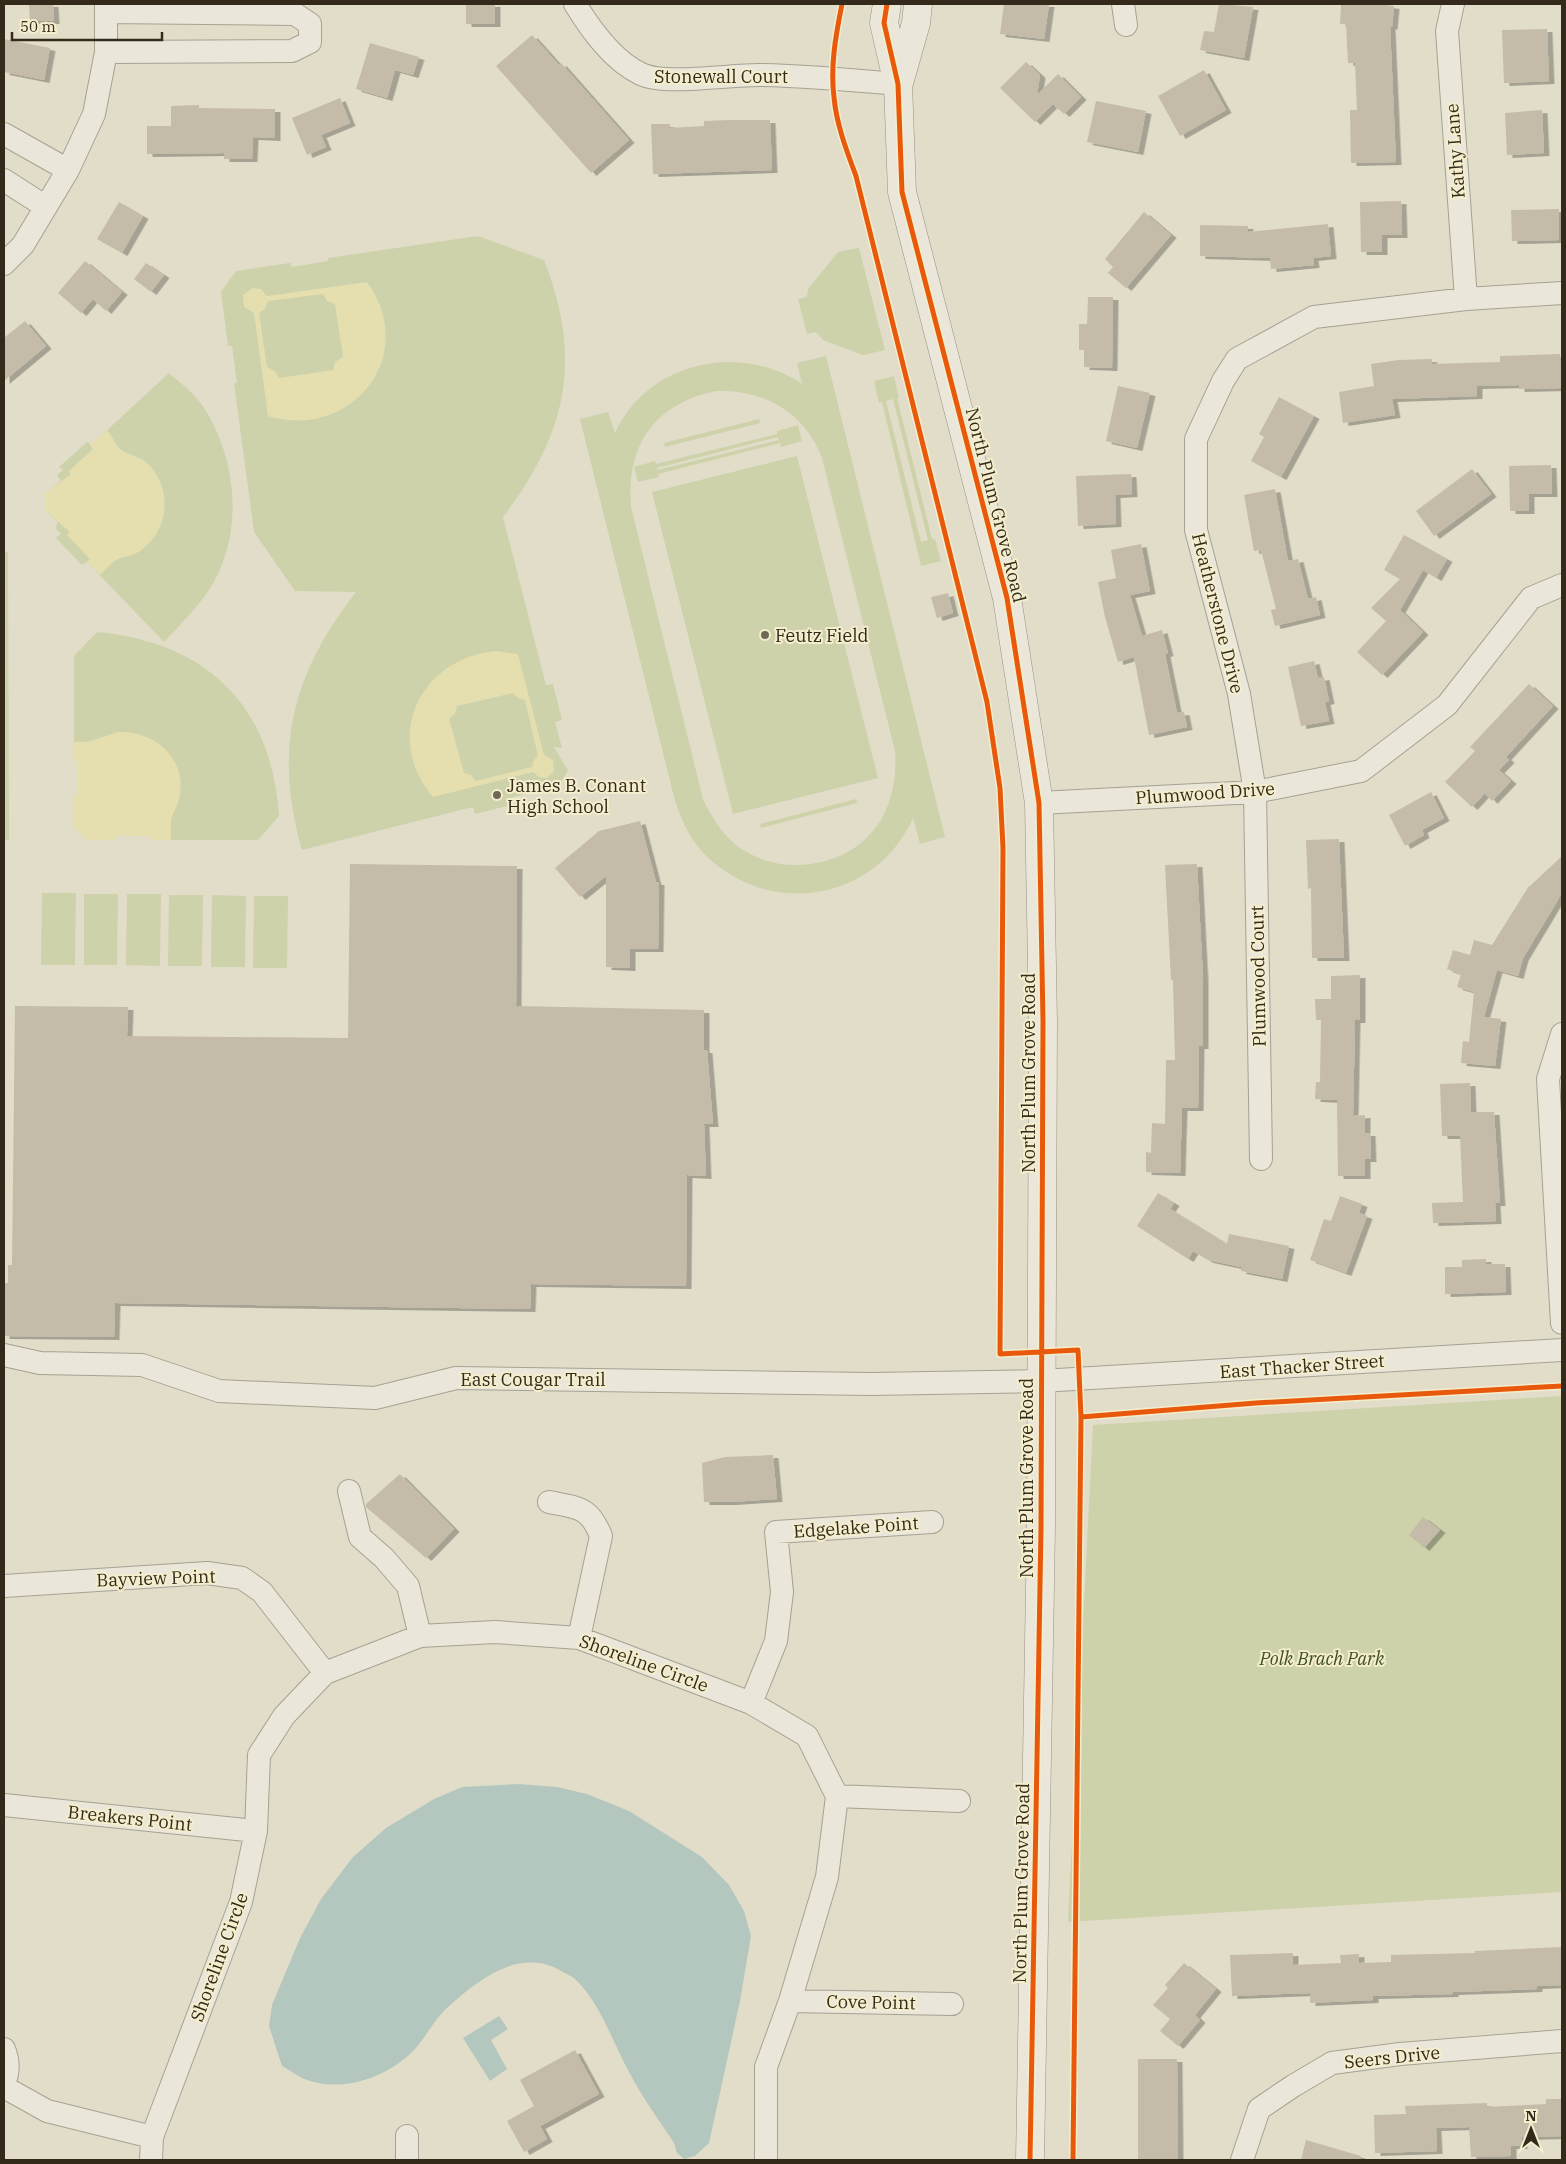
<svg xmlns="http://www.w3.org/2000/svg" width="1566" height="2164" font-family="'IBM Plex Serif',serif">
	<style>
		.green { fill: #cdd2ab; fill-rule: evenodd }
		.sand { fill: #e5deaf; fill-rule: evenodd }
		.water { fill: #b4c7be }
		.building { fill: #c5bba9; filter: url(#shadow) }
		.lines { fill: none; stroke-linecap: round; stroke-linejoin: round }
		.street-casing { stroke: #a6a192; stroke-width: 24 }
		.secondary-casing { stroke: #969182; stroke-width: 29 }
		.street { stroke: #eae7da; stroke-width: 22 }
		.secondary { stroke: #eae7da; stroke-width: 28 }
		.cycleway-casing { stroke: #f4eecd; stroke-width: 8 }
		.cycleway { stroke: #e8590c; stroke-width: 5 }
		.poi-dot { fill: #706958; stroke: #f4eecd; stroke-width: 2 }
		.labels { text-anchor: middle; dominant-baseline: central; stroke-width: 4; stroke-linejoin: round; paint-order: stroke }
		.street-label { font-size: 18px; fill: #332a1c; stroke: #f4eecd }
		.poi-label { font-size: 18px; fill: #332a1c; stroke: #f4eecd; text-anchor: start }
		.park-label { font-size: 18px; font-style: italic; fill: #3e4f23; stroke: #f4eecd }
	</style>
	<defs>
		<filter id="shadow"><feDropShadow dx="5.5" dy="3" stdDeviation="0" flood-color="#0004"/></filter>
	</defs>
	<rect width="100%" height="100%" fill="#e2ddc8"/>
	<path class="green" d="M478,236l66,24c39,99 23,174 -41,257l43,168 7,-1 9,36 -7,2 7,26 -8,-1 14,23 -9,16 -27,-1 4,6 -26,7 1,7 -36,9 -2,-7 -171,43c-29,-101 -10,-176 54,-258l-61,-1 -41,-59 -20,-149h3l-5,-37h-4l-7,-54 15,-21 54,-8 2,4 36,-6v-3z
		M859,248l26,102 -22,5 -40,-15 -7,-8 -9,2 -9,-35 9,-2 1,-8 30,-37z
		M826,356l119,481 -25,7 -7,-26c-34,77 -129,99 -195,48 -24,-17 -38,-46 -45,-73l-93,-374 28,-7 7,21c32,-70 123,-92 187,-49l-5,-21zM716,391c48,-2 89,22 106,67l73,293c5,62 -30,111 -95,114 -22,1 -46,-6 -64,-20 -15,-13 -25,-29 -33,-46l-72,-292c-5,-62 23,-103 85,-116z
		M169,373c13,11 26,21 35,35 35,54 40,131 3,185 -13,18 -28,33 -43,49l-77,-80 -5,3 -26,-27 5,-4 -6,-6 3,-6 -12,-11v-18l15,-12 -4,-6 6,-5 -4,-3 28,-25 4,3z
		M894,376l5,22h-2l35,141h3l6,22 -20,5 -39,-164 -3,1 -5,-22zM893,399l35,141 -7,2 -35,-141z
		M759,419l1,4 -95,24 -1,-4z
		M798,425l4,16 -21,6 -1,-4 -122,31 1,3 -21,5 -4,-15 21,-6 1,3 121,-30v-3zM778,437l1,3 -122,30v-2z
		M797,456l81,322 -145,36 -81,-322z
		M4,552h4l1,288h-5z
		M97,632c109,10 175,73 182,184l-21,24h-107v-4h-35l-1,4h-28l-14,-14v-30h4v-35h-3v-105z
		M856,799l1,4 -96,25 -1,-4z
		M42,893h34l-1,72h-34z
		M84,894h34l-1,71h-33z
		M127,894h34l-1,72 -34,-1z
		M169,895h34l-1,71h-34z
		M212,895l34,1 -1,71h-34z
		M254,896h34l-1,72h-34z
		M1562,1396v496l-494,30 25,-497z"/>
	<path class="sand" d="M367,282c53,73 -15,159 -99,134l-14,-103 -10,-6 -1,-12 10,-7 8,1 6,7zM323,294l4,7 8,3 8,53 -8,5 -2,8 -54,8 -4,-7 -8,-4 -8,-54 6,-4 3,-8z
		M107,430c5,5 8,15 13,19 5,5 19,7 27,14 24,23 24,62 -3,85 -10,9 -23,8 -31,14 -4,4 -9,9 -13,13l-13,-13 3,-3 -23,-24 3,-3 -24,-21v-18l25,-19 -2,-3 24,-22 -3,-4z
		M496,651l22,3 26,101 9,5 1,11 -7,7 -8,-1 -6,-5 -100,25c-51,-60 -13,-139 63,-146zM513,693l5,5 7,2 13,56 -4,4 -2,7 -56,14 -5,-6 -7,-2 -15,-54 6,-5 2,-8z
		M118,732c35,-2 68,25 62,62 -1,9 -5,15 -8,23 -2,7 -1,15 -1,23h-20v-4h-35l-1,4h-28l-14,-14v-30h4v-35h-3v-19h13z"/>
	<path class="water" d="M519,1784l38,3 30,7 42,17 73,46 27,28 15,26 7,25 -11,65 -31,142 -14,13 -11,3 -7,-6 -3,-10c-15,-23 -32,-46 -45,-71 -16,-29 -28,-67 -52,-91 -4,-5 -11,-7 -16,-10 -41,-24 -82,8 -113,36 -14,12 -22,31 -35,44 -28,28 -74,43 -111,27 -7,-4 -13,-8 -20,-12l-13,-40 3,-21 28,-67 21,-39 32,-42 33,-29 48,-29 28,-12z
		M499,2016l9,13 -17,11 16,29 -17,12 -27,-43z"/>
	<path class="building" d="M29,4h24l1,17h-24z
		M466,4h29v20h-29z
		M1004,4h45l-5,35 -44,-5z
		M1219,4l34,3 -9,51 -44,-8 4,-19 10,1z
		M1341,4h37l16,2 -2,21 -2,-1 6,136 -45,1 -1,-53h7l-2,-47h-7l-2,-39h-6z
		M1547,29l2,52 -45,2 -2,-53z
		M532,35l27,30 2,-2 68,77 -38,33 -95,-107z
		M4,39l46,9 -6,32 -40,-8z
		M370,43l49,14 -6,18 -18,-5 -8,28 -31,-9z
		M1026,62l14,13 -3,20 21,-21 23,23 -17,17 -11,-10 -18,18 -35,-34z
		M1204,70l22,40 -46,26 -22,-40z
		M340,98l10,25 -29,12 5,12 -19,8 -15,-37z
		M1096,101l50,10 -8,41 -51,-10z
		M199,105v3l76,1v29l-22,-1 -1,22h-28v-6l-77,1v-28h24v-20z
		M1542,110l2,43 -37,2 -2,-42z
		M729,120h41l2,50 -119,4 -2,-50h19v4l34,-2v-5z
		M1401,201l1,34h-20v17h-21l-1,-50z
		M119,202l24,14 -21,37 -25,-14z
		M1559,209v31l-47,1 -1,-31z
		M1144,212l27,23 -45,53 -18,-15 5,-6 -8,-8z
		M1328,224l3,32 -18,2 1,7 -43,4 -1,-11 -70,-2v-31l48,1v6z
		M85,261l37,31 -16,19 -13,-12 -12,14 -23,-20z
		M146,263l18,12 -13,17 -17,-13z
		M1088,297h25l-1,71 -28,-1v-17h-5v-26h8z
		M25,321l21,25 -42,35v-43z
		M1560,354l1,34 -42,1v-4l-42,1v10l-85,3 3,16 -52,8 -4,-31 35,-6 -3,-22 27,-4 34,-1v5l68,-2v-6z
		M1118,386l32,7 -13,55 -31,-7z
		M1279,397l35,19 -33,61 -30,-16 13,-24 -5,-3z
		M1551,465l1,29h-23v17h-19l-1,-45z
		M1472,469l19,25 -57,42 -18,-25z
		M1131,474l1,20 -17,1 1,29 -38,2 -2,-50z
		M1275,489l13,72 10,-2 10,40 8,-2 4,18 -45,11 -4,-16 5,-1 -15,-59 -7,1 -10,-56z
		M1404,535l43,24 -11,19 -13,-8 -23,40 23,22 -41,43 -25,-23 29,-31 -15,-13 29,-29 -16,-9z
		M1141,544l9,47 -20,4 12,41 20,-6 6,23 -3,1 12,59 7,-1 3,15 -38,8 -15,-78 -16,5 -13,-45 -7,-35 18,-4 -5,-28z
		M948,593l5,20 -16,5 -6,-21z
		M1314,661l4,17 6,-1 5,24 -4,1 4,19 -28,5 -13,-59z
		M1529,684l24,22 -47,51 3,3 -10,10 12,11 -19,20 -7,-8 -13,14 -27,-25 30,-31 -5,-4z
		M1431,792l13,26 -22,12 2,5 -19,11 -16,-31z
		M640,821l16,61h3l-1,67h-28v19l-24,-1v-91l-26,21 -25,-29 44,-37z
		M1339,839l5,119h-32l-1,-70 -3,1 -2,-49z
		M1562,856v37l-39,65 -5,18 -21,-6 -13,47 17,2 -6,47 -34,-3 2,-22 6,1 5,-50 -17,-5 4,-13 -14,-5 6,-19 17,5 4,-15 18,5 37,-59h1z
		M350,864l167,2 -1,140 188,4v40h3l6,74h-9l2,52 -19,-1 -1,111 -155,-2 -1,25 -415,-6 -1,34 -110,-1v-53h4v-18h4l3,-259 113,1 -1,29 221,2z
		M1197,864l6,115v67h-4l-1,62h-16l-2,65 -34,-1v-20l5,1 1,-30 13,1 1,-64h9l-2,-80h-2l-6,-115z
		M1360,975v45h-5l-2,96 12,-1v18h5l1,26h-6v17h-27l-1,-76 -22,-1 1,-17h4l1,-62h-5l-1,-21h16v-23z
		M1470,1083l1,29h23l6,91h-5l1,18 -63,2 -1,-20 31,-1 -3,-66h-18l-2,-52z
		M1158,1193l16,10 -4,6 57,35 2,-10 60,12 -7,33 -41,-8v-4l-33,-7 -15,-9 -5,8 -51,-33z
		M1340,1196l22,8 -3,9 8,3 -21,57 -36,-13 14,-41 7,2z
		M1486,1259v5h19l1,28 -61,2v-27h17v-7z
		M773,1455l4,44 -46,3h-27l-2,-39 23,-6z
		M400,1474l54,55 -28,29 -60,-51v-3z
		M1423,1517l17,13 -16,18 -15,-13z
		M1562,1947v38l-25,1v3l-84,3v2l-80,2v4l-63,3v-10l-78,3 -2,-41 63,-2v12l48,-2 -1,-8 19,-1v9l32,-1v-7l84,-2v-2z
		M1184,1963l32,26 -21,26 5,5 -22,26 -18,-15 10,-12 -17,-14 15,-17 -3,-3z
		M575,2050l24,44 -59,32 7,13 -23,13 -17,-31 27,-15 -14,-26z
		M1138,2059h39l1,101h-40z
		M1546,2099h16v37l-40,1v9h-11v10l-40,1 -2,-30 -33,1 1,23 -62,2 -1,-38 32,-1 -1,-8 82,-3v4l59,-3z
		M1306,2140l55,16 -1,4h-59z"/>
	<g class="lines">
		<defs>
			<path id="street" d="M575,4c16,26 38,57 66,70 25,12 92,0 121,1 46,1 91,5 136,9
				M1123,4l3,21
				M1453,4l-6,27 19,268
				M106,12l189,2 15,10v18l-18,9 -186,1
				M4,134l64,36
				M4,180l42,27
				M4,264l19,-19 45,-75 26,-56 12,-62v-48
				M1039,803l216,-11 106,-21 86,-66 84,-107 31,-13
				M1562,1034l-14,45 14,244
				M1261,1159l-6,-367 -16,-98 -43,-164v-91l27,-58 14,-22 77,-42 152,-18 96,-6
				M4,1355l36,8 102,2 77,26 156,7 81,-20 415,6 170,-3 521,-31
				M349,1491l11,46 24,21 24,28 12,50
				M549,1502c29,6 40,4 52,34l-22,102
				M4,1586l203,-13 35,5 20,14 63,81
				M751,1703l25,-62 6,-49 -6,-60 156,-10
				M837,1796l122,5
				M4,1805l252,26
				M790,2001l162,3
				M4,2049c5,12 5,23 0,35
				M4,2087l43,24 105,26
				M151,2160l1,-23 89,-235 15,-71 3,-76 25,-39 41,-43 95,-37 75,-4 84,6 172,65 56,33 30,60 -10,81 -37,124 -24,66v93
				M407,2160v-24
				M1242,2160l17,-51 34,-23 39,-23 68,-9 162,-13"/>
			<path id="secondary" d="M887,4l-3,19 14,61 4,108 105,406 32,205 4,218 -2,507 -11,632
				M899,83l17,-60 2,-19"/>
		</defs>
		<use href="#street" class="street-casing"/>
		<use href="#secondary" class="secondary-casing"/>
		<use href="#street" class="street"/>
		<use href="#secondary" class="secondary"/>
		<defs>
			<path id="cycleway" d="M842,4c-6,30 -12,62 -8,93 2,26 13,55 22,79l131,526 13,86 3,60 -3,506 78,-4 3,67 -8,743
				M887,4l-3,19 14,61 4,108 105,406 32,205 4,218 -2,507 -11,632
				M1081,1417l175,-14 306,-17"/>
		</defs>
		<use href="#cycleway" class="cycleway-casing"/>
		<use href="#cycleway" class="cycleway"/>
	</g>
	<g class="poi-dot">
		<circle cx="765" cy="635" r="5"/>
		<circle cx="497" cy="795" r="5"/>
	</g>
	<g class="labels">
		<g class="street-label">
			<text x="721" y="76">Stonewall Court</text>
			<text transform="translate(1455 151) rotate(-94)">Kathy Lane</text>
			<text transform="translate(996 505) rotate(76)">North Plum Grove Road</text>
			<text transform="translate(1218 613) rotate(76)">Heatherstone Drive</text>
			<text transform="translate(1205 793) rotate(-4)">Plumwood Drive</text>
			<text transform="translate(1258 976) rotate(-91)">Plumwood Court</text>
			<text transform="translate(1028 1073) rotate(-90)">North Plum Grove Road</text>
			<text transform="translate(1302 1366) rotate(-4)">East Thacker Street</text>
			<text x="533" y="1379">East Cougar Trail</text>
			<text transform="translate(1026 1478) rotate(-90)">North Plum Grove Road</text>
			<text transform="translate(856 1527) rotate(-4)">Edgelake Point</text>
			<text transform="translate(156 1578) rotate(-2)">Bayview Point</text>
			<text transform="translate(644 1663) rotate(20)">Shoreline Circle</text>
			<text transform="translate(130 1818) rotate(6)">Breakers Point</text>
			<text transform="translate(1021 1883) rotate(-89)">North Plum Grove Road</text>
			<text transform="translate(219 1957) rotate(-70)">Shoreline Circle</text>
			<text transform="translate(871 2002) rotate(1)">Cove Point</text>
			<text transform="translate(1392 2057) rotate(-6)">Seers Drive</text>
		</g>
		<g class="poi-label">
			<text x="775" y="635">Feutz Field</text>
			<text x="507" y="785">James B. Conant<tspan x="507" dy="21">High School</tspan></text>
		</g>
		<g class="park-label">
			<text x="1322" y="1658">Polk Brach Park</text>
		</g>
	</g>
	<rect width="1566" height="2164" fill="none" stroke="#332a1c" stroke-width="10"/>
	<g transform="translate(1531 2129)" stroke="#f4eecd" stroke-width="4" paint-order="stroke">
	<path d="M0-4L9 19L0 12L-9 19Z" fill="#332a1c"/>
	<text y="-8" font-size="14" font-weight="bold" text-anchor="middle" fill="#332a1c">N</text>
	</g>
	<path d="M12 32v8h150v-8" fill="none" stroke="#332a1c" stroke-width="2.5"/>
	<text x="20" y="32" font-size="15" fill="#332a1c" stroke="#f4eecd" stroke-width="4" paint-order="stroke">50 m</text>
</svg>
